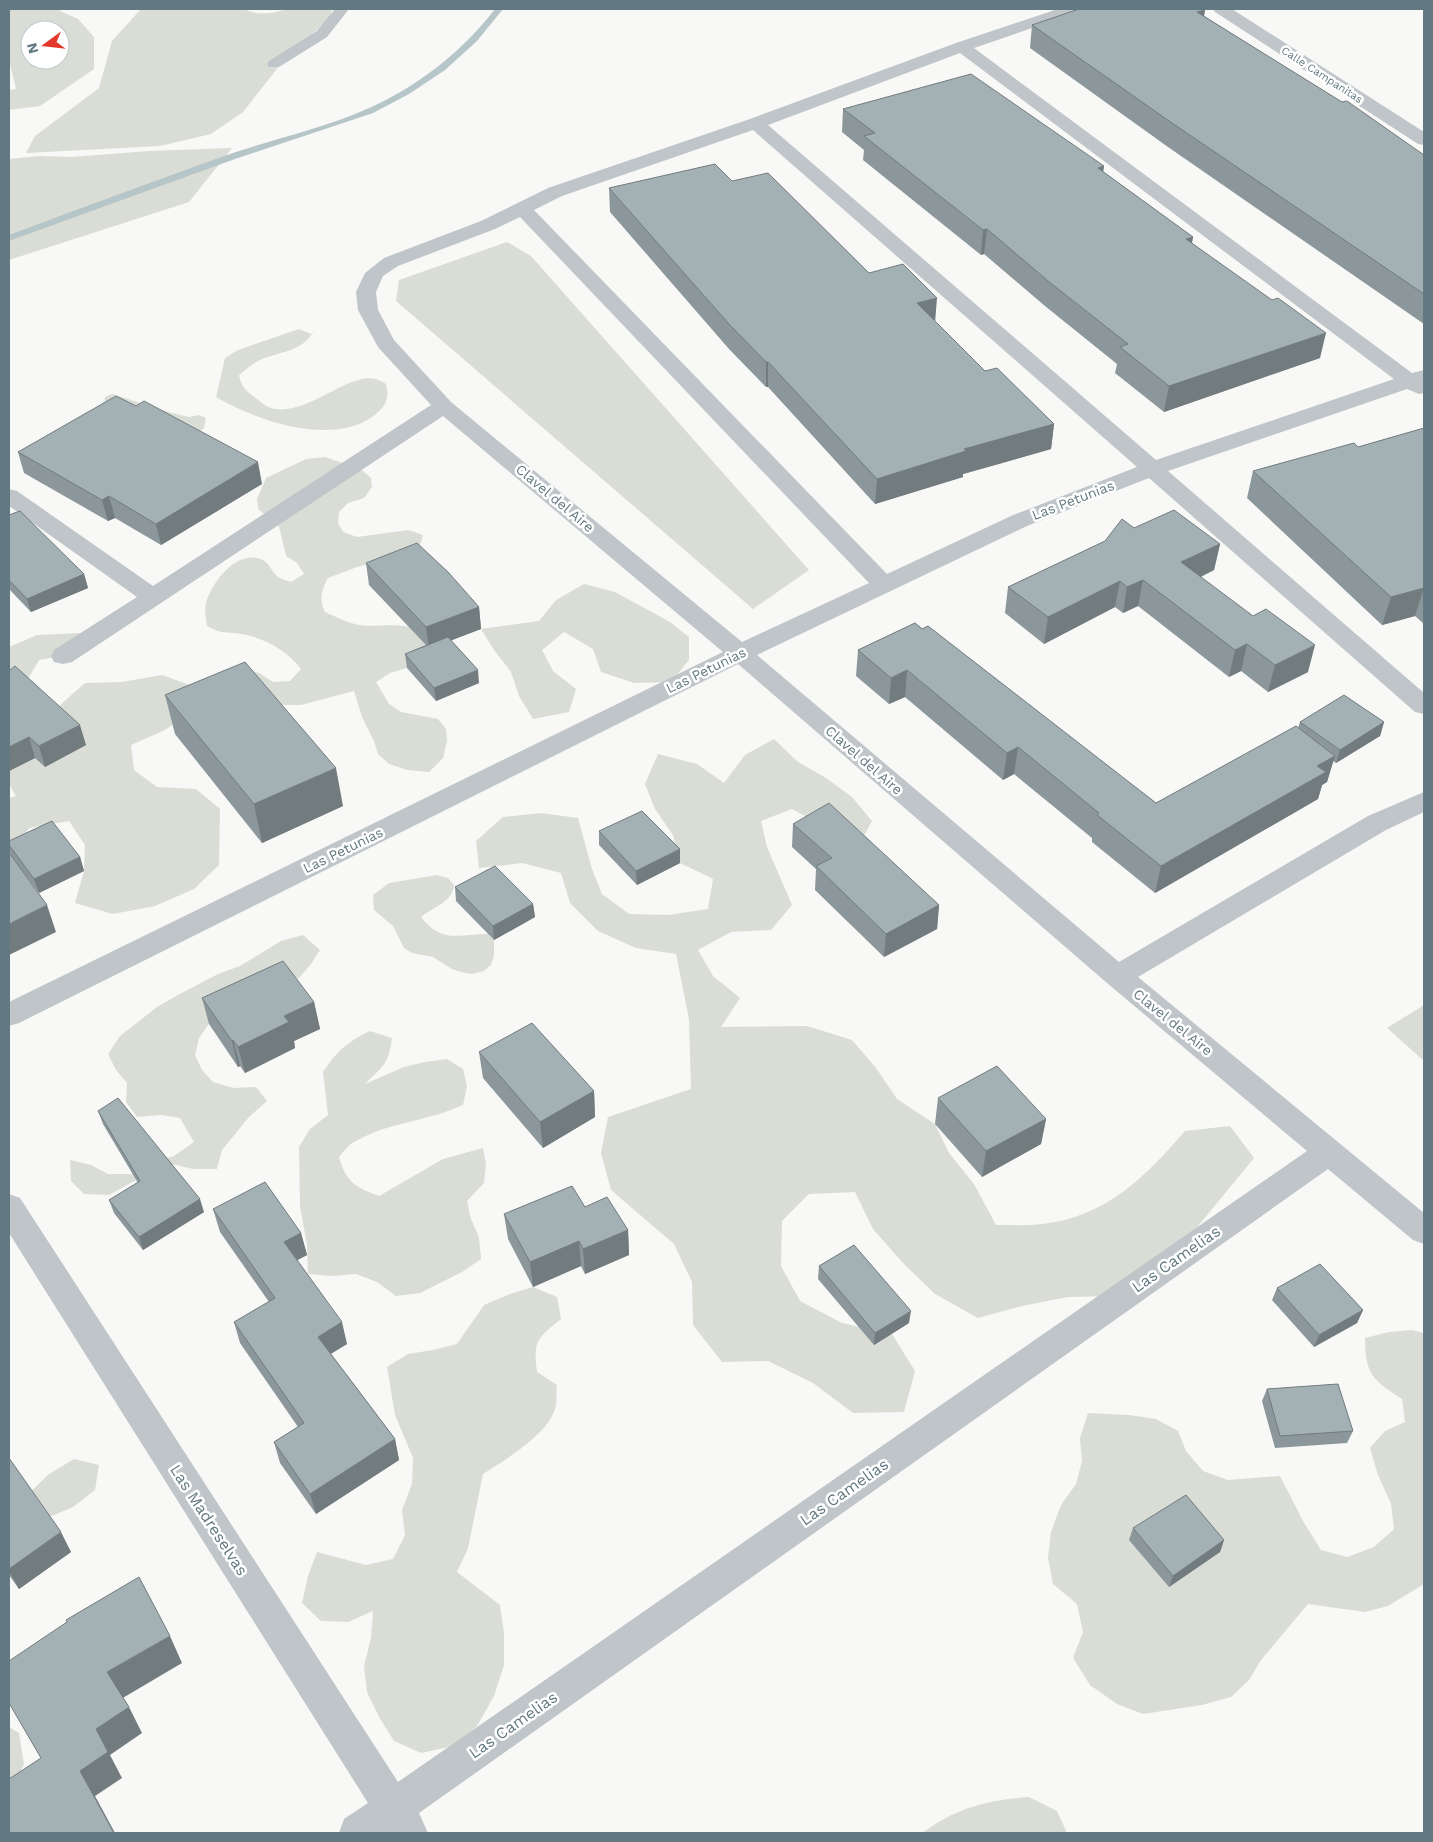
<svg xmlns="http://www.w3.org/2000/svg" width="1433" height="1842" font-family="'Work Sans',sans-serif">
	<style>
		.green { fill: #d9ddd5; fill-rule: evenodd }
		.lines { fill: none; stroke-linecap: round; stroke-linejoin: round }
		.stream { fill: #b6c5c7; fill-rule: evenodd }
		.lane { fill: #bfc5c8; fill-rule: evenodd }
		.street { fill: #bfc5c8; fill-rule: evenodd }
		.wall { fill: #8c979b }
		.shaded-wall { fill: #727b7e }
		.building { fill: #a3b0b4; stroke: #727b7e }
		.labels { text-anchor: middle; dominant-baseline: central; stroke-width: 5; stroke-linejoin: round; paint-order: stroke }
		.far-street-label { font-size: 11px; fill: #637981; stroke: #fff }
		.street-label { font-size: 14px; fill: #637981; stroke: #fff }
		.near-street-label { font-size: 16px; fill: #637981; stroke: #fff }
	</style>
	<rect width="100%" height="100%" fill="#f8f8f6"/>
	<path class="green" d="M9,9h47l22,10 16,18v32l-54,37 -31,4v-20l7,-1 -7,-29zM30,30h30v30h-30z
		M141,9h103c18,9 30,2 47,0 13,-2 27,0 40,0l1,8 -45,39 -44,56 -32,22 -51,12 -134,7 9,-17 64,-48 13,-47z
		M232,148l-43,54 -180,58v-101l30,-3 33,1 77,-6z
		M507,242l24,14 278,314 -56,39 -357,-308 3,-21z
		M299,329l12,5 3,-4c-11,23 -36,21 -56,31 -7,4 -13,9 -19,14 2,12 8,17 18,24 3,2 6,5 9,7 35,17 79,-34 110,-27 3,1 7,3 10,5 3,13 1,21 -10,30 -41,34 -119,7 -160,-17l9,-39 13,-8z
		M112,394l60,19 17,4 10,-2 7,3 -2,10 -5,4 -95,-25 1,-10z
		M325,457l37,13 9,8 1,9 -8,11 -16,5 -9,9 -1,11 5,9 14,5 51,-7 15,5 -3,10 -12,9 -51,13 -29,11c-7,13 -9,21 -3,34 11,5 23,11 34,13 26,4 59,-10 68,22l-20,21 -17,5 -14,9 13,22 12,8 37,7 8,10 1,12 -4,17 -14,14 -22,-2 -18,-6 -11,-10 -4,-13 -12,-24 -8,-26 -53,14h-18l-30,-14 -11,-22 17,4 14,9 17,-1 11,-12c-13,-18 -38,-32 -60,-35 -16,-3 -18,1 -34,-8 -1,-7 -3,-16 -1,-23 6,-21 30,-53 55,-44 9,4 10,12 16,17 3,3 10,4 14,6l13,-8 -7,-11 -11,-7 -7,-30 -21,-17 -1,-10 9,-21 40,-19z
		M584,584l31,8 55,30 19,15v23l-18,22 -37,1 -33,-11 -8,-23 -29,-17 -22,18 11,21 23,18 -7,23 -36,7 -14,-23 -8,-24 -17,-22 -13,-21 58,-8 17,-21z
		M80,633l-17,23 -24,4 -14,24 -16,2v-39l28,-12z
		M162,675l33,12 -3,24 -27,19 -34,15 3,25 23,17 39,2 24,20 -1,56 -25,24 -39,17 -42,8 -38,-11 9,-32 1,-26 -16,-24 -40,7 -18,28 8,25h-10v-83l7,-2 -7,-12v-57l16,-5 34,-16 26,-23 37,-1z
		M774,739l24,23 28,16 26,19 20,24 -13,24 -67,-36 -31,12 6,26 25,58 -21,25 -40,2 -33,18 15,26 27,22 -19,29 86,-1 45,14 24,28 21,31 38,25 14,29 25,31 22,41c15,0 31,1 46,-1 64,-7 103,-47 143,-93l45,-5 24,32 -74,90 -61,48 -51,1 -46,9 -44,12 -43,-24 -33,-32 -29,-33 -18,-37 -46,2 -27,27 -1,45 19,35 42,22 50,11 23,37 -11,41 -51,1 -40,-30 -45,-22 -46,1 -29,-37 -1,-43 -18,-38 -63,-54 -10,-37 7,-36 83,-28 -2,-70 -13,-65 -40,-6 -38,-17 -28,-28 -9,-30 -39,-10 -43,5 -3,-27 27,-24 38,-4 37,5 14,51 10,25 27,20 39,1 40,-6 5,-30 -33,-16 -7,-28 -18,-26 -10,-25 13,-30 39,10 27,19 21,-28z
		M437,875l11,3 6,7c-1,17 -21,22 -33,32 21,27 38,17 67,17l6,6v15l-3,10 -7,6 -12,3 -11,-2 -9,-3 -19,-12 -21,-4 -8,-5 -11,-22 -19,-16 -1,-15 16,-12z
		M303,935l17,15 -9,14 -12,14 -80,31 -20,29 -4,17 7,15 11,12 20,6 23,-1 11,14 -18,16 -27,33 -5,19h-24l-21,-5 -23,9 -40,22 -25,-1 -13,-13 -1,-21 21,5 17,9h24l18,-11 24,-7 20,-14 -14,-24 -19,-3 -24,2 -11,-15 1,-19 -11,-13 -8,-16 12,-18 37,-29 21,-12 40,-21 22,-8 41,-25z
		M1424,1005v56l-37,-33z
		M370,1031l22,7c-4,29 -9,27 -27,46l39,-17 21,-5 22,-3 16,10 4,17 -4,19c-34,16 -74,17 -107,36 -7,3 -12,10 -17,16 7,25 16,30 40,39l64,-37 40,-11 3,16 -2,19 -17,18 4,18 8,18 2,22 -19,13 -42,21 -24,3 -19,-14 -21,-8 -23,2 -25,-2 -1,-29 -7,-39 -1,-59 11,-18 18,-14 -5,-43c14,-21 24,-30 47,-41z
		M533,1287l24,10 4,22c-24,19 -28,22 -24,53l20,13c-1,6 0,13 -1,20 -5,28 -50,54 -73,69l-15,74 -11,24 43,33 4,28v32l-10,31 -17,30 -23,20 -33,7 -27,-12 -15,-24 -12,-25 -3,-26 7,-28 2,-27 -25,11 -27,-1 -19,-18 6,-27 9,-24 49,13 27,-6 12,-24 -3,-25 10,-26 1,-26 -18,-43 -8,-48 21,-13 25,-4 24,-6 27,-39 26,-11z
		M1412,1330l12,3v251l-36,22 -23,6 -57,-8 -47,56 -12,20 -18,17 -29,8 -59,9 -26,-10 -27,-19 -17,-27 10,-26 -6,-28 -24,-20 -5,-26 3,-26 10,-27 15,-21 6,-23 -2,-23 8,-25 41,2 27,4 22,12 8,20 17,20 25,9 52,-4 23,45 18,29 26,7 27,-10 20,-18 -3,-25 -13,-29 -8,-27 15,-17 20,-9 -3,-23c-29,-19 -37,-24 -37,-61l24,-6z
		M74,1459l25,6 -4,25 -22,17 -26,11 -20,-23 22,-21z
		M9,1727l10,6 5,31 -15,31z
		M1029,1797l28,14 10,22h-145c34,-25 65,-33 107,-36z"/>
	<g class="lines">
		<path class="stream" d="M495,9h8l-26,32 -32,29 -36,24 -36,19 -138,46 -226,82v-6c72,-27 145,-54 218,-80 46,-16 95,-26 140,-46 50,-22 95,-57 128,-100z"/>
		<path class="lane" d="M335,9h14l-22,28 -48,30h-10l-2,-3 2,-3 48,-30z"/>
		<path class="street" d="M1058,9h23l-2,3 -105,36 438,325 12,-3v23l-5,1 -12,-5 -239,82 256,222v21l-9,-2 -266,-234 -122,48 -270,129 362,307 249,-146 56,-24v20l-38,18 -248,147 286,236v31l-11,-4 -85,-71 -909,644 9,20h-89l5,-14 24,-16 -359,-570v-39l11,4 378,584 909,-631 -200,-168 -369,-319 -719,359 -10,3v-24l714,-350 -280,-236 -371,246 -9,2 -9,-2 -3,-6 3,-6 83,-53 -128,-91v-17l8,2 136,95 278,-181 -53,-58 -20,-37 -2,-18 9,-19 19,-15 97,-37 67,-33 202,-69 206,-76zM960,53l434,326 -238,81 -388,-335zM753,130l384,337 -126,49 -124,58 -353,-364 28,-14zM520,217l349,366 -127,59 -291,-240 -57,-62 -16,-30 -2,-18 7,-16 15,-10 97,-37z
			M1213,9h19l192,123v13l-6,-1 -203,-132z"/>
	</g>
	<path class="wall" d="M1205,10l-1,6 220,139v169l-256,-177 -138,-99 2,-23z
		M843,109l261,57 -1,6 90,65 -1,6 128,115 -156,54 -49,-39 2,-9 -72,-58 -61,-52 -3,1 -118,-95 1,-10 -22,-18z
		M732,181l137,92 66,49 50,49 69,53 -3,25 -88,25v3l-88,27 -107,-117h-2l-37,-38 -119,-137 -1,-24z
		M1424,428v196l-9,-8 -33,9 -135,-127 6,-27 105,-24z
		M18,452l244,32 -101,61 -46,-27 -7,3 -84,-48z
		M9,515l75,59 4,14 -57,24 -22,-23z
		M1134,528l86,16 -6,26 -13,7 107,95 -40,20 -27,-21 -12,6 -91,-71 -15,7 -8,-6 -71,37 -39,-31 3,-26z
		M366,563l113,44 2,22 -30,11 28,43 -43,18 -29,-33 -2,-14 21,-9 -57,-60z
		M915,623l241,180 142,-75 2,-6h84l-4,14 -44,27 -3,-2 -6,21 -5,3 -4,14 -163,94 -63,-51v-4l-78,-64 -11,6 -98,-83 -16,7 -33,-28 2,-26z
		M9,671l77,74 -41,22 -10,-9 -26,13z
		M165,695l178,111 -81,37 -87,-109z
		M793,824l146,81 -2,24 -53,28 -69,-67 1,-21 -24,-22z
		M599,831l81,32 -43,22 -38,-40z
		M9,841l71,16 4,14 -45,22 -28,-37 -2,-7z
		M455,887l78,17 2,13 -41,23 -38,-39z
		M202,998l112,4 6,27 -26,12 1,7 -50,25 -5,-7 -2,1 -29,-43z
		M479,1052l115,39 1,26 -52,31 -60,-70z
		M938,1098l108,21 -5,25 -59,33 -47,-53z
		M98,1111l106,101 -61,38 -29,-37 -5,-13 29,-17 -35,-59z
		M585,1207l43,23 1,25 -44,19 -4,-8 -48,21 -25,-48 -4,-25z
		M213,1209l88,24 6,22 -10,5 50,84 -16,10 64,85 4,21 -83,54 -36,-51 -6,-21 24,-15 -58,-84 -6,-21 35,-20 -49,-70z
		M819,1266l90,57 -35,22 -56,-66z
		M1277,1288l86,22 -6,13 -43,24 -42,-47z
		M1267,1389l86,42 -6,12 -72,5 -13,-47z
		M9,1458l62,94 -52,37 -10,-14z
		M1133,1528l91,12 -4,12 -51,35 -40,-47z"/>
	<path class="shaded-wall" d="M1205,10l-4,23 -4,-21z
		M1104,166l-4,25 -2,-23z
		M987,229l-3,25 -3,1 2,-25z
		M1193,237l-5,25 -2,-23z
		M937,298l-2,25 -18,-20z
		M1326,333l-6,25 -156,54 5,-26z
		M766,362h2v25h-2z
		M1054,424l-3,25 -88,25v3l-88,27 2,-25 87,-30z
		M258,462l4,22 -101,61 -5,-21z
		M109,496l6,22 -7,3 -6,-21z
		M1220,544l-6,26 -38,18 5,-26z
		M84,574l4,14 -57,24 -4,-13z
		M1143,580l-5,26 -15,7 4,-26z
		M1120,581l-5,26 -71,37 4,-27z
		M1424,588l-9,28 -33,9 9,-28z
		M479,607l2,22 -52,20 -3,-22z
		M1247,644l-6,27 -12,6 6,-27z
		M1315,645l-7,27 -40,20 7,-27z
		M478,670l1,13 -43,18 -2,-13z
		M907,670l-2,27 -16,7 2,-26z
		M1384,722l-4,14 -44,27 4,-13z
		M80,725l6,20 -41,22 -6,-21z
		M29,737l6,21 -26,13v-24z
		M1018,747l-4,27 -11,6 4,-27z
		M1335,756l-8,26 -5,3 -4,14 -163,94 6,-27 156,-100z
		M336,768l7,38 -81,37 -8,-39z
		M680,849v14l-43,22 -1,-14z
		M80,857l4,14 -45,22 -5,-14z
		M533,904l2,13 -41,23 -1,-14z
		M47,905l9,27 -47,23v-31z
		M939,905l-2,24 -53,28 2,-23z
		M314,1002l6,27 -26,12 1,7 -50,25 -7,-26 46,-31z
		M233,1040l7,26 -2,1 -6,-26z
		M594,1091l1,26 -52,31 -3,-26z
		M1046,1119l-5,25 -59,33 4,-26z
		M200,1199l4,13 -61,38 -4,-13z
		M628,1230l1,25 -44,19 -2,-25z
		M301,1233l6,22 -17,9 -6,-22z
		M579,1241l2,25 -48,21 -3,-25z
		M1363,1310l-6,13 -43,24 5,-12z
		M911,1311l-2,12 -35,22 1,-12z
		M342,1322l5,22 -24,14 -5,-21z
		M395,1439l4,21 -83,54 -6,-20z
		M61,1532l10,20 -52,37 -10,-18v-2z
		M1224,1540l-4,12 -51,35 4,-11z
		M170,1636l12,27 -61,36 -14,-27z
		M129,1707l13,26 -32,22 12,23 -27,18 20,37h-1l-34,-62 16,-42z"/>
	<path class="building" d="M1079,9h125l1,1 -8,2 145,90 5,-1 77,54v139l-252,-171 -140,-98z
		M971,74l133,92 -6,2 95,69 -7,2 86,61 6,-2 48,35 -157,53 -49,-39 8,-3 -80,-63 -61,-52 -4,1 -119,-94 11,-3 -32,-24z
		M715,164l17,17 36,-8 101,100 34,-9 34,34 -20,5 68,68 12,-3 57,56 -90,25 2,2 -89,28 -109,-117h-2l-37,-38 -120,-136z
		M116,396l20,10 8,-5 114,61 -102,62 -47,-28 -7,4 -84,-48z
		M1424,428v160l-33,9 -138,-126 101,-28 4,4z
		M1174,510l46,34 -39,18 72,54 13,-7 49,36 -40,20 -28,-21 -12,6 -92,-70 -16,7 -7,-6 -72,36 -40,-30 97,-46 17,-22 12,9z
		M20,511l64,63 -57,25 -18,-19v-65z
		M417,543l31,29 31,35 -53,20 -60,-64z
		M915,623l7,6 6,-3 228,177 140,-77 39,30 -18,10 9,6 -165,94 -64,-51 2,-2 -81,-66 -11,6 -100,-83 -16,8 -33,-28z
		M448,637l30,33 -44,18 -29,-34z
		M245,662l91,106 -82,36 -89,-109z
		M15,666l65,59 -41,21 -10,-9 -20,10v-76z
		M1344,695l40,27 -44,28 -40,-28z
		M829,803l110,102 -53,29 -70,-68 16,-8 -39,-34z
		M642,811l38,38 -44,22 -37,-40z
		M52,821l28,36 -46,22 -25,-34v-4z
		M10,854l37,51 -38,19v-69z
		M495,866l38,38 -40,22 -38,-39z
		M283,961l31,41 -30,14 5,6 -51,25 -5,-7 -1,1 -30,-43z
		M532,1023l62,68 -54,31 -61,-70z
		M997,1066l49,53 -60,32 -48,-53z
		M118,1098l82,101 -61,38 -30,-37 31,-19 -42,-70z
		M265,1182l36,51 -17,9 58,80 -24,15 77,102 -85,55 -36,-52 30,-19 -70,-101 41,-24 -62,-89z
		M572,1186l13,21 22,-10 21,33 -45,19 -4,-8 -49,21 -26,-48z
		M854,1245l57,66 -36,22 -56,-67z
		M1320,1264l43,46 -44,25 -42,-47z
		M1338,1384l15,47 -73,5 -13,-47z
		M9,1458l52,74 -52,37z
		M1186,1495l38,45 -51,36 -40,-48z
		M139,1577l31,59 -63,36 22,35 -33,22 12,23 -28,19 34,62h-105v-54l32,-21 -32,-55v-42l58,-39 -1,-2z"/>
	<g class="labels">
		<g class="far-street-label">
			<text transform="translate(1322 75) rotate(33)">Calle Campanitas</text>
		</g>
		<g class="street-label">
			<text transform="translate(555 498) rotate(40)">Clavel del Aire</text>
			<text transform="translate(1073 500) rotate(-21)">Las Petunias</text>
			<text transform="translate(706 670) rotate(-26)">Las Petunias</text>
			<text transform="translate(864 760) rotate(41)">Clavel del Aire</text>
			<text transform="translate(343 850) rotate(-26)">Las Petunias</text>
			<text transform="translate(1173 1022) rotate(39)">Clavel del Aire</text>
		</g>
		<g class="near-street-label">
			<text transform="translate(1176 1259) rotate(-35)">Las Camelias</text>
			<text transform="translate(844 1492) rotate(-35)">Las Camelias</text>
			<text transform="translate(209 1520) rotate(57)">Las Madreselvas</text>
			<text transform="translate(513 1725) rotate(-35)">Las Camelias</text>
		</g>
	</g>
	<rect width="1433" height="1842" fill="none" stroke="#637981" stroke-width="20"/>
	<g transform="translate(45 45) rotate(255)"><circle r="24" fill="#ffffff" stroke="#c1c9cd"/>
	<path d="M0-4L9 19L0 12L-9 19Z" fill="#e3392b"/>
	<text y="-8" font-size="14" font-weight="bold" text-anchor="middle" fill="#637981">N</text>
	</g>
</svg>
